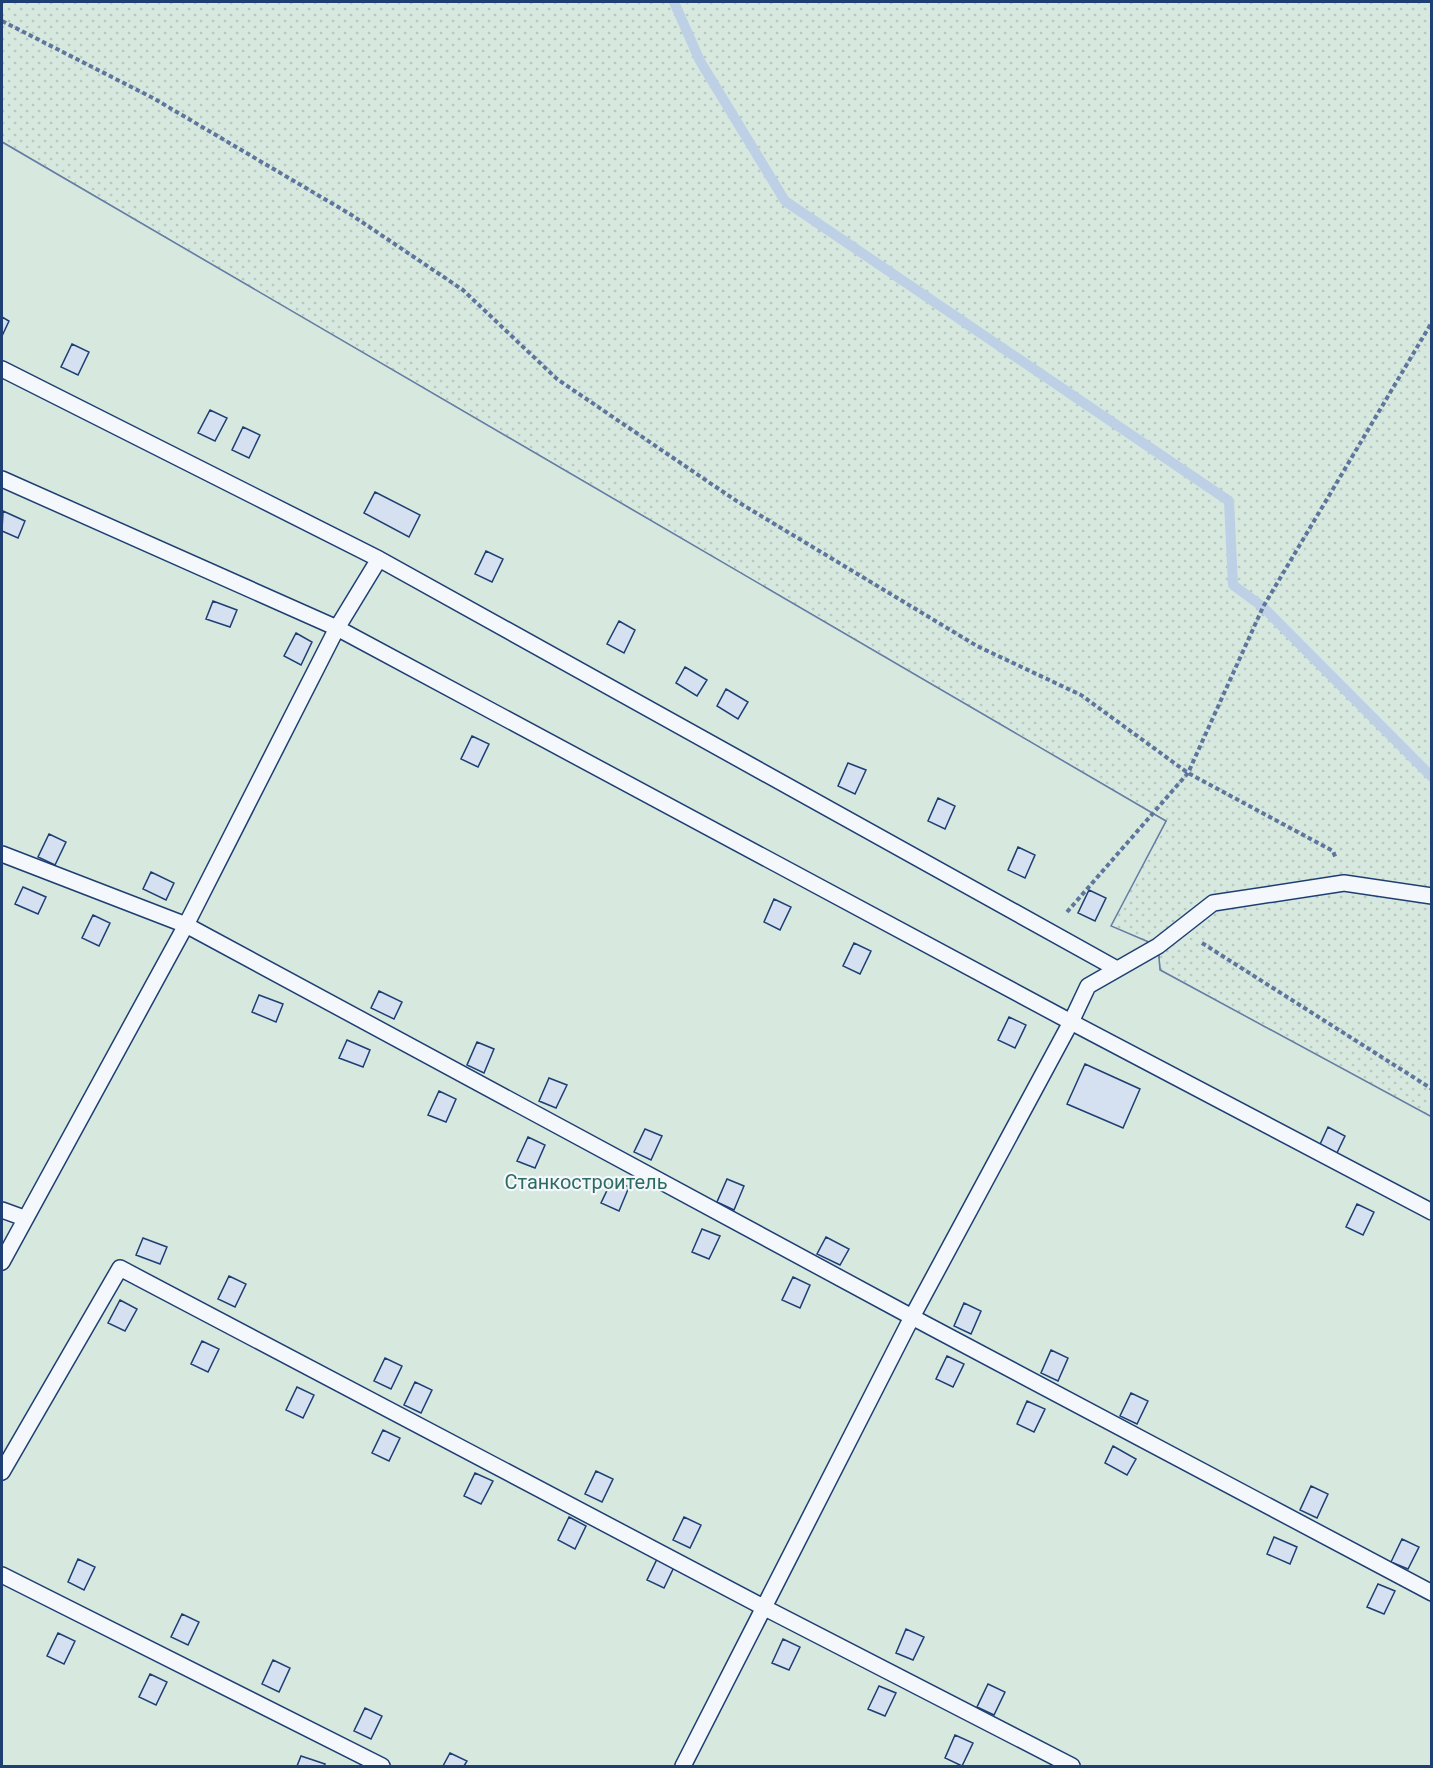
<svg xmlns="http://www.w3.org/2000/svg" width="1433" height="1768" font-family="Roboto,sans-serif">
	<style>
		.grass { fill: url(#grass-dots); stroke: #687fa3; stroke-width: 1.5 }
		.garden { fill: #d7e8df; stroke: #687fa3; stroke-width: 1.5 }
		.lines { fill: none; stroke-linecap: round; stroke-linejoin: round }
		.stream { stroke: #bed0e5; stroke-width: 10 }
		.building { fill: #d5e0f0; stroke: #1d3f73; stroke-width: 1.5 }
		.lane-casing { stroke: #1d3f73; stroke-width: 18 }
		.path { stroke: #5e769c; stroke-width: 4; stroke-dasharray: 4.5 3; stroke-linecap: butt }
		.lane { stroke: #f4f7fb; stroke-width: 15 }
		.labels { text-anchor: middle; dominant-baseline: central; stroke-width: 4.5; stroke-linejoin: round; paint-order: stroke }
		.park-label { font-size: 20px; fill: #2c6c60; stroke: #f4f7fb }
	</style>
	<defs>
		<pattern id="grass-dots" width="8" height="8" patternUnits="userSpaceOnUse" patternTransform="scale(1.5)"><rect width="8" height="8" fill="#d7e8df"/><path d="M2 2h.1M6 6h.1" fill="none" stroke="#b8c8c3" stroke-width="1.8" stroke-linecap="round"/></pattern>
	</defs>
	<rect width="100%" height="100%" fill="#f4f7fb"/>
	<path class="grass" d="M2,2h1429v1115l-271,-147 -2,-24 -48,-20 56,-105 -1164,-679z"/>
	<path class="garden" d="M2,142l1164,679 -55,105 47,20 2,24 272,147 -1,649h-1429z"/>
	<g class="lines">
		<path class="stream" d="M674,2l26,59 85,140 444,300 4,84 30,22 169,170"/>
	</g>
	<path class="building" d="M2,317l7,4 -7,15z
		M72,344l17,8 -11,23 -17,-8z
		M210,410l17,8 -12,23 -17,-8z
		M243,427l17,8 -11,23 -17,-8z
		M375,492l45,23 -11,22 -45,-24z
		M3,511l22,10 -7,17 -16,-7z
		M486,551l17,8 -11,23 -17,-8z
		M213,601l24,9 -7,17 -24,-8z
		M619,621l16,9 -11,23 -17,-9z
		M296,633l16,9 -11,23 -17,-9z
		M685,667l22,13 -10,16 -21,-13z
		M726,689l22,13 -10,17 -21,-13z
		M472,736l17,8 -11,23 -17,-8z
		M848,763l18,7 -11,24 -17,-8z
		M938,798l17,8 -10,23 -17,-8z
		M49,834l17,8 -11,23 -17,-8z
		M1018,847l17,8 -10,23 -17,-8z
		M151,872l23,11 -8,17 -23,-11z
		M23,887l23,10 -8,17 -23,-10z
		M1089,890l17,8 -11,23 -17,-8z
		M774,899l17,8 -11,23 -16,-8z
		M93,915l17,8 -11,23 -17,-8z
		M854,943l17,8 -11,23 -17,-8z
		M379,991l23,11 -8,17 -23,-11z
		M259,995l24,9 -7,18 -24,-10z
		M1009,1017l17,8 -11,23 -17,-8z
		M347,1040l23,10 -7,17 -24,-9z
		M477,1042l17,7 -10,24 -17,-8z
		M1085,1064l55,25 -17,39 -56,-24z
		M549,1078l18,7 -11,23 -17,-7z
		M439,1091l17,8 -10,23 -18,-7z
		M1328,1127l17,9 -11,23 -17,-8z
		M645,1129l17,7 -11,24 -17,-8z
		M528,1137l17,8 -10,23 -18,-7z
		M727,1179l17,7 -10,24 -17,-8z
		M612,1180l17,7 -10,24 -18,-8z
		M1357,1204l17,8 -11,23 -17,-8z
		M702,1229l18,7 -11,23 -17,-7z
		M826,1237l23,12 -9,16 -23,-11z
		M143,1238l24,9 -7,17 -24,-9z
		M229,1276l17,8 -11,23 -17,-8z
		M793,1277l17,8 -10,23 -18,-8z
		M120,1300l17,9 -12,22 -17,-8z
		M964,1303l17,8 -10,23 -17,-8z
		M202,1341l17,8 -11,23 -17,-8z
		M1051,1350l17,8 -10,23 -17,-8z
		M947,1356l17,8 -11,23 -17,-8z
		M385,1358l17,8 -11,23 -17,-8z
		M415,1382l17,8 -11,23 -17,-8z
		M297,1387l17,8 -11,23 -17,-8z
		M1131,1393l17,8 -11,23 -17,-8z
		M1027,1401l18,8 -11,23 -17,-8z
		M383,1430l17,8 -11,23 -17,-8z
		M1113,1446l23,13 -9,16 -22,-12z
		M596,1471l17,8 -11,23 -17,-8z
		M475,1473l18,8 -12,23 -17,-8z
		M1311,1486l17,8 -11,24 -17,-8z
		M569,1517l17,9 -11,23 -17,-9z
		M684,1517l17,8 -11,23 -17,-8z
		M1274,1537l23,10 -7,17 -23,-10z
		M1402,1539l17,8 -11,22 -17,-7z
		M658,1557l17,8 -11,23 -17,-8z
		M78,1559l17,8 -11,23 -16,-8z
		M1378,1584l17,7 -11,23 -17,-7z
		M182,1614l17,8 -11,23 -17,-8z
		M906,1629l18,8 -11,23 -17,-7z
		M58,1633l17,8 -11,23 -17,-8z
		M783,1639l17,8 -11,23 -17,-7z
		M273,1660l17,8 -11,24 -17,-8z
		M150,1674l17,8 -11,23 -17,-8z
		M988,1684l17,8 -11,23 -17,-8z
		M879,1686l17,7 -11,23 -17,-7z
		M365,1708l17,8 -11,23 -17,-8z
		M955,1735l18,8 -11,23 -17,-8z
		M450,1753l17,8 -3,5h-21z
		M301,1756l24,8 -1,2h-27z"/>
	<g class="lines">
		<defs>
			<path id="lane" d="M2,369l377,190
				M2,479l335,149 734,394 361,190
				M2,854l184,71 726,392 520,276
				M2,1210l22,8
				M2,1262l184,-337 151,-297 42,-69 738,410
				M2,1472l118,-204 645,340 307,158
				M2,1575l380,191
				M683,1766l229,-449 159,-295 17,-36 70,-40 55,-43 131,-20 88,13"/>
		</defs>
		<use href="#lane" class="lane-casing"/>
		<path class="path" d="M2,21l151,77 197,116 113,76 94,89 181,123 239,144 104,49 107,78 145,78 3,8
			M1067,912l121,-139 75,-166 169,-285
			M1202,943l230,146"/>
		<use href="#lane" class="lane"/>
	</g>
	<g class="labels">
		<g class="park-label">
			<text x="586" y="1182">Станкостроитель</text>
		</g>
	</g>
	<rect width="1433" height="1768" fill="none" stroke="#1d3f73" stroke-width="6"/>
</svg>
